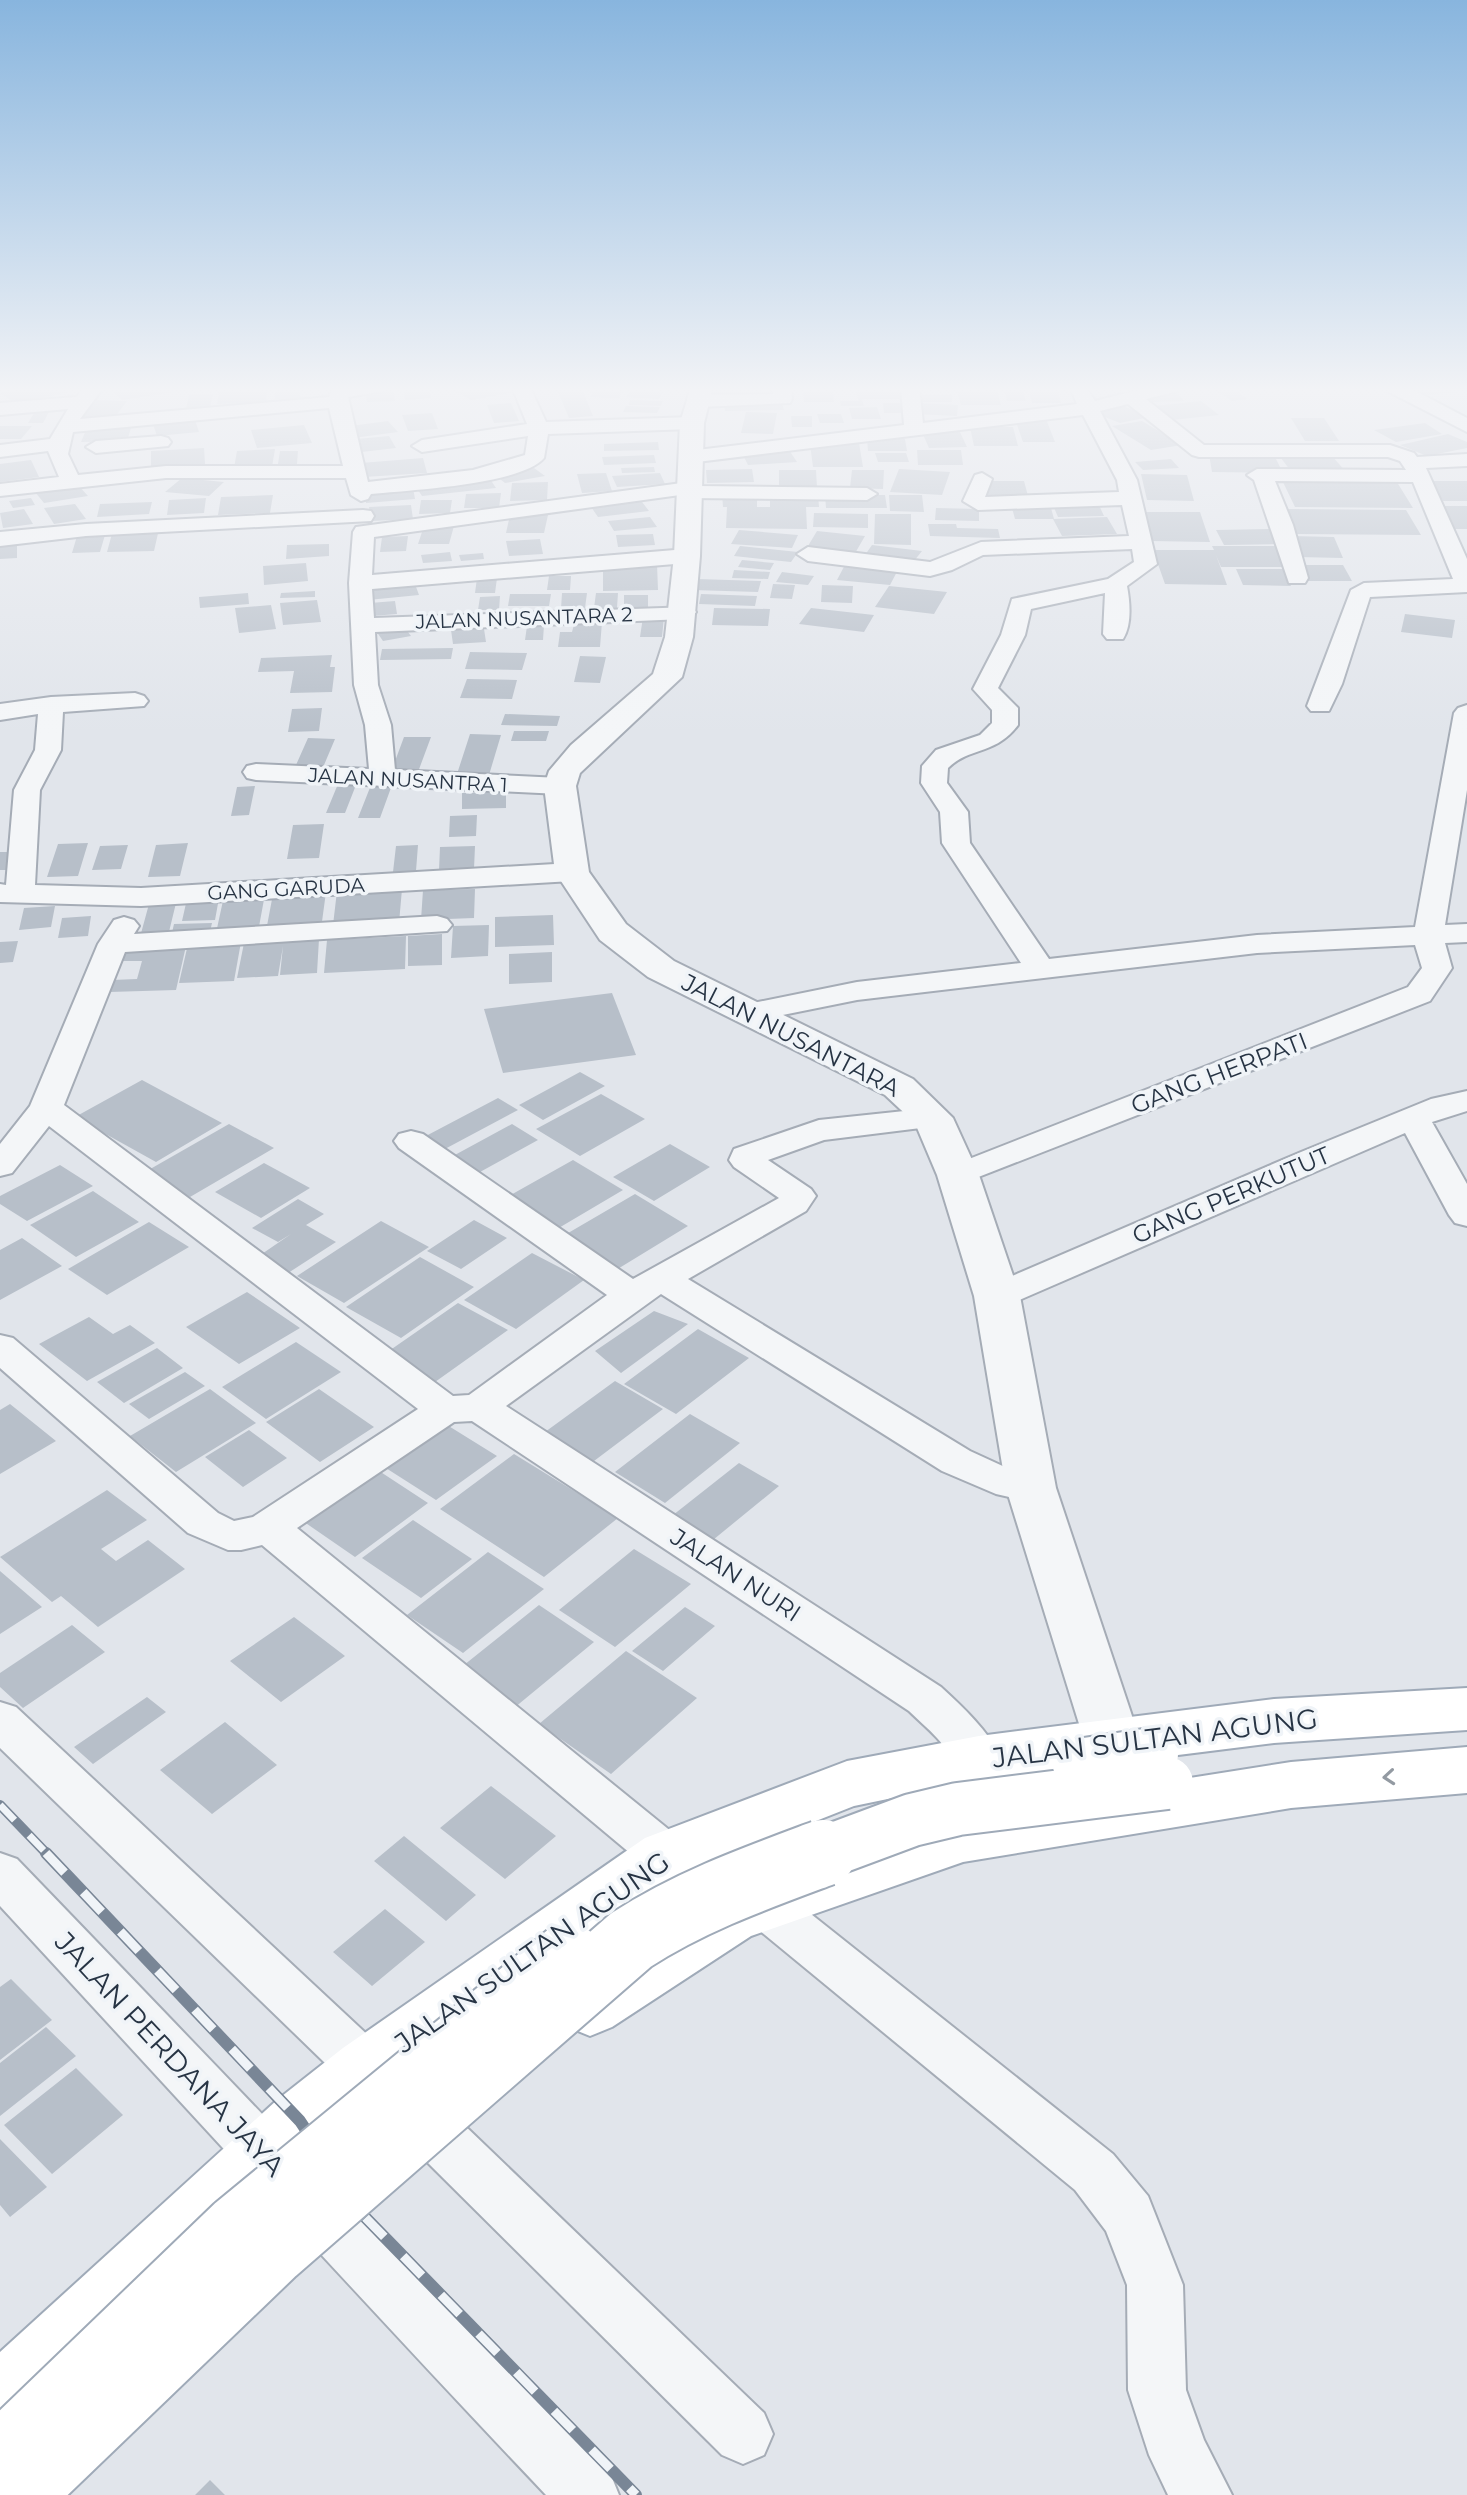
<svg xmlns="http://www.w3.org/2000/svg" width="1467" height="2495" font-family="Montserrat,sans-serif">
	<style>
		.building { fill: #b7bfc9 }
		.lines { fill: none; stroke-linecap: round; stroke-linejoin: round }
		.minor-casing { stroke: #a5acb6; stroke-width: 4 }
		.tertiary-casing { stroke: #a5acb6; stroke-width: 4 }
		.primary-casing { stroke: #9faab8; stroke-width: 4 }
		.minor { fill: #f4f6f8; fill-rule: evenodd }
		.tertiary { fill: #f4f6f8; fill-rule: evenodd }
		.primary { fill: #fff; fill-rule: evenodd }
		.rail-far1-casing { stroke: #798696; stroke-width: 10 }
		.rail-casing { stroke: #798696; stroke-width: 12 }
		.rail-far1 { stroke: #f0f4f8; stroke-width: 7; stroke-dasharray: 21; stroke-linecap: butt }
		.rail { stroke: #f0f4f8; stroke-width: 9; stroke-dasharray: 27; stroke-linecap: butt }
		.primary-bridge-far1-casing { stroke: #9faab8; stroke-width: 56; stroke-linecap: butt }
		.primary-bridge-casing { stroke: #9faab8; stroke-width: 70; stroke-linecap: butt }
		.primary-bridge-far1 { stroke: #fff; stroke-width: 52 }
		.primary-bridge { stroke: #fff; stroke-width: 66 }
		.oneway { stroke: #939aa2 }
		.labels { text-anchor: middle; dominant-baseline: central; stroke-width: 7; stroke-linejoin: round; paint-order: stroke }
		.far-street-label { font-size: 20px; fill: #273444; stroke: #f0f4f8 }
		.street-label { font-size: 24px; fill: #273444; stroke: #f0f4f8 }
		.near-street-label { font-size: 28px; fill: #273444; stroke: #f0f4f8 }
	</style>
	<rect width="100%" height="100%" fill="#e1e5eb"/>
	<path class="building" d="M30,387h25l10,6 -50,10 -15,-10z
		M134,387h66v1l-78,12 -10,-10z
		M275,387h25v11l-25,1z
		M403,387h26l2,11 -26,2z
		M483,387h17l10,6 -39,7 -14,-8z
		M556,387h25l12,29 -24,2z
		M719,387h42l2,9h-44z
		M1028,387h29l4,16h-29z
		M1230,387l18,12 -16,2 -18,-12z
		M1413,387h53l1,4 -42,4z
		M393,388l2,13 -28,1 -2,-12z
		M1004,388h18l4,13h-19z
		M267,389l-1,13 -49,2 2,-12z
		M997,390l4,15h-40l-4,-14z
		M593,391l28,1 -2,6 -28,-1z
		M630,391l32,2 -3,6 -33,-2z
		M803,391h30l1,11h-30z
		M856,392h49l2,7h-45l2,7h-23l-1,-5h19z
		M1176,392l8,9 -34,1 -7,-8z
		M213,394l-3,14 -24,1 3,-14z
		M917,395h35v7h-34z
		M94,400l33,1 -12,16h-33z
		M630,400l33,1 -2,5 -32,-1z
		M1201,401l18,14 -47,5 -18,-14z
		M511,403l8,18 -25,2 -7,-18z
		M782,403l2,7 -59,1 -1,-7z
		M883,403h23l1,10h-23z
		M917,403l41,2 -1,11 -42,-2z
		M1119,404l30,13 -29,6 -30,-12z
		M626,406l34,1 -3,6 -34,-1z
		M877,407l4,12h-29l-3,-11z
		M36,410h14l-7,13h-15z
		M746,412l31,1 -4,21 -32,-1z
		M432,413l6,16 -30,2 -6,-16z
		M817,414h24l3,9h-24z
		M791,416h21v11h-20z
		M194,417l5,15 -42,4 -5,-15z
		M1291,418h33l15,23h-34z
		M1015,419h31l9,23h-32z
		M388,421l10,11 -45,6 -10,-11z
		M1142,421l40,24 -31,5 -39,-24z
		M1425,423l17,11 -46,8 -22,-12z
		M304,425l8,18 -55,5 -6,-18z
		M0,426h32l-11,13h-21z
		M970,427h43l5,19h-44z
		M131,428l-4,13 -46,1 5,-12z
		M921,430h38l8,17 -38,1z
		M1448,434l19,8v6l-40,8 -27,-11z
		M389,436l7,12 -43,5 -7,-13z
		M867,439h38l2,12h-39z
		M658,442l1,8 -55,1v-7z
		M859,443l4,24h-50l-3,-23z
		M204,448l1,16 -54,4v-17z
		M275,449l-3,18 -38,1 3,-17z
		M789,450l8,12 -49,3 -6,-12z
		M917,450h44l2,15h-45z
		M280,451h18l-1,13h-19z
		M875,453h31l3,9h-31z
		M1273,453l10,20 -71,-1 -3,-18z
		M1277,453l54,2 17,19 -54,1z
		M654,455l2,8 -52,2 -2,-8z
		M423,458l4,15 -63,4 -3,-14z
		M1171,459l8,9 -36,2 -8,-8z
		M31,460l8,17 -39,5v-18z
		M654,467l1,5 -33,1 -1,-5z
		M534,468l11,8 -40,7 -10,-8z
		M752,469l2,13 -47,1 -1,-13z
		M899,469l51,3 -8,23 -52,-3z
		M779,470h37l1,18h-38z
		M852,470h32l-1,19 -33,-1z
		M606,473l6,18 -30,2 -5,-19z
		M660,473l5,11 -48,3 -5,-11z
		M1141,474l46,1 7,26 -47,-1z
		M182,478l42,4 -15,14 -44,-4z
		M1281,478l114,1 18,29 -118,-1z
		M490,479l6,9 -74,8 -6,-9z
		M984,481h40l4,15 -41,-1z
		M1432,481h35v20h-24z
		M548,482l-1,18 -37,1 2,-18z
		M78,485l10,11 -44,7 -9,-11z
		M413,488l2,11 -49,4 -2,-12z
		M501,493l-2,15h-35l2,-14z
		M722,493h35v14h13v-12h48l1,12h-13l1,22 -81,-1 1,-21h-4z
		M273,495l-3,18 -52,2 3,-18z
		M825,495h60l2,13h-61z
		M889,495h33l2,17 -34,-1z
		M31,498l4,7 -22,3 -4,-7z
		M206,498l-2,15 -37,2 2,-15z
		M639,498l10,13 -51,6 -9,-13z
		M421,500h31l-2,13 -31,1z
		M152,502l-3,12 -52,3 3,-13z
		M1052,503h46l6,13 -46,1z
		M75,504l11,15 -32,5 -10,-16z
		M411,505l2,14 -42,2 -2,-14z
		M1436,506h31v23h-18z
		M936,508l43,1v12l-44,-1z
		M1012,508h39l3,11h-39z
		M24,509l9,15 -30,4 -3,-15z
		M1284,509l122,1 15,25 -126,-1z
		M1143,512h57l10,30 -59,-1z
		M814,513l54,1v14l-55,-1z
		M875,514h36v31l-37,-1z
		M510,515h38l-4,18h-38z
		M650,517l7,10 -43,4 -6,-10z
		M1107,517l10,17 -55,2 -9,-17z
		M928,524h28l1,4 41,1 2,9 -70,-2z
		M424,526h30l-5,18h-31z
		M159,529l-5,22 -47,1 6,-22z
		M1270,529l9,15 -55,1 -8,-15z
		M739,530l59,5 -6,13 -61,-4z
		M817,531l48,5 -11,19 -49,-4z
		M653,534l2,11 -37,2 -2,-12z
		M105,535l-5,17 -28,1 5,-17z
		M408,536l-2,15 -26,1 2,-15z
		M1290,536l44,1 9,21 -45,-1z
		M540,539l3,15 -34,2 -3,-15z
		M329,544v12l-43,3 1,-14z
		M17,545v13l-17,1v-13z
		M872,545l50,6 -8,10 -49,-6z
		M740,546l58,6 -7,10 -57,-6z
		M1212,546h67l10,21h-68l-5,-12 11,30 -62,-1 -12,-34h61z
		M450,552l2,9 -29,2 -2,-8z
		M483,553l1,6 -23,2 -2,-6z
		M742,560l32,3 -4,7 -32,-3z
		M847,561l53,5 -10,19 -53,-5z
		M306,563l2,18 -44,4 -1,-19z
		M657,564l1,26 -55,1v-26z
		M1299,565h44l9,16h-45z
		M1236,569h47l8,17 -48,-1z
		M734,570l36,2 -2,7 -36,-1z
		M782,572l32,4 -6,9 -32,-3z
		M549,576h22l-1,14h-23z
		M477,578h20l-2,15h-20z
		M696,579l65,2 -3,11 -65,-2z
		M415,584l4,11 -51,5 -4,-11z
		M773,584l22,1 -3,14 -22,-1z
		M822,585l31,1 -1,17 -31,-1z
		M889,586l58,6 -13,22 -59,-7z
		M315,591v6l-35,1 1,-5z
		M248,593l1,11 -49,4 -1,-11z
		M562,593h25l-2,15 -24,1z
		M596,593h22l-1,15h-23z
		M510,594h41l-2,12h-41z
		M701,594l56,2 -2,10 -56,-2z
		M624,595h24v12h-24z
		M500,596l-1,14h-21l2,-13z
		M317,600l4,22 -38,3 -3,-22z
		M395,601l2,13 -25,2 -2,-13z
		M271,605l5,24 -37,4 -4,-25z
		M714,608l56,1 -2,17 -56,-1z
		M811,608l63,7 -10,17 -65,-8z
		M1405,614l50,6 -3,18 -51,-6z
		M643,617h21l-2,20h-22z
		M575,621l27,1 -2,25h-42l2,-15h12z
		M402,624l9,12 -28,5 -9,-13z
		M544,625l-1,15h-18l2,-14z
		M484,629l2,13 -33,2 -2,-14z
		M453,648l-2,11 -71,1 2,-11z
		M470,652l57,1 -5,17 -57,-1z
		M332,655l-2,12h5l-3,25 -42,1 4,-22 -36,1 3,-14z
		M580,656l26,1 -6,26 -26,-1z
		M467,679l50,1 -5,19 -52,-1z
		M322,708l-3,23 -31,1 4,-23z
		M505,714l55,2 -3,10 -56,-1z
		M514,731h35l-3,10h-35z
		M470,734l31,1 -12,40 -32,-1z
		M404,737h27l-13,35h-27z
		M308,738l27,1 -11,26h-28z
		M338,784l18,1 -11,28h-19z
		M371,785h21l-12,33h-22z
		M255,786l-6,29 -18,1 6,-29z
		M506,791v17l-44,1v-16z
		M477,815l-1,21 -27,1 1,-21z
		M324,824l-5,34 -32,1 6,-34z
		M88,843l-10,33 -31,1 11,-33z
		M188,843l-8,33 -32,1 8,-32z
		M128,845l-7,24 -29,1 8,-24z
		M418,845l-2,26 -23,1 3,-26z
		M475,846l-1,23 -35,2 1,-24z
		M0,852h16l-7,18h-9z
		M402,889l-3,34 -66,2 4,-34z
		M475,889l-1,29 -53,2 2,-30z
		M326,892l-5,37 -55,2 7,-37z
		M265,894l-7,38 -42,1 8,-37z
		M219,898l-4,22 -33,1 5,-22z
		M176,903l-8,33 -28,1 9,-33z
		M55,906l-4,21 -32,3 5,-22z
		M553,915l1,30 -59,2v-30z
		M91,916l-3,20 -30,2 4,-20z
		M212,923l-3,13 -38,1 3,-13z
		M489,925l-1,31 -37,2 2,-32z
		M442,934v31l-34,1v-30z
		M406,936l-1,33 -81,4 3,-33z
		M319,939l-2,34 -37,2 3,-29 -5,30 -41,2 7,-35z
		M18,941l-5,21 -13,1v-21z
		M241,942l-7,39 -55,2 9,-39z
		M186,946l-10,44 -67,2 3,-12 25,-1 5,-18h-22l4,-13z
		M552,952v30l-43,2v-30z
		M612,993l24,62 -133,18 -19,-64z
		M580,1072l25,14 -62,34 -24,-15z
		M142,1080l80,43 -66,39 -81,-45z
		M601,1094l44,25 -65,37 -44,-27z
		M498,1098l20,12 -75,40 -19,-13z
		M229,1124l45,24 -84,49 -45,-25z
		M512,1124l26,16 -58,32 -27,-16z
		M670,1144l40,23 -56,34 -41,-24z
		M573,1160l50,30 -66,39 -50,-32z
		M264,1163l46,25 -49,30 -46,-26z
		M60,1165l33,21 -66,35 -27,-17v-8z
		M93,1191l46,31 -63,35 -46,-32z
		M635,1194l53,32 -72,44 -53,-34z
		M298,1199l26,15 -18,11 30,17 -51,33 -29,-17 35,-24 -13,8 -26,-14z
		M474,1220l33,18 -46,31 -34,-18z
		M381,1221l48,26 -85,56 -47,-27z
		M149,1222l40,25 -82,48 -39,-26z
		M22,1238l40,28 -62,34v-50z
		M532,1253l52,27 -68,49 -52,-29z
		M420,1257l54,30 -73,51 -55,-31z
		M247,1292l53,36 -61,36 -53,-37z
		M458,1303l50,27 -73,52 -49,-29z
		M654,1311l34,13 -67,49 -26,-22z
		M89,1317l24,17 17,-9 25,18 -68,38 -48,-37z
		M698,1329l51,29 -73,56 -52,-30z
		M296,1342l45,30 -75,47 -44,-32z
		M157,1348l26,20 -59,35 -27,-21z
		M185,1372l20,14 -56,33 -20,-15z
		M615,1381l48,28 -69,52 -49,-29z
		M210,1389l46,34 -80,49 -46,-36z
		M319,1389l55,38 -54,35 -54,-40z
		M10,1404l46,37 -56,33v-64z
		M690,1414l50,29 -75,60 -50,-31z
		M439,1420l58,36 -61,44 -58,-37z
		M249,1430l38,28 -44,29 -38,-30z
		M514,1454l104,64 -74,59 -104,-68z
		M739,1463l40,23 -71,58 -40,-25z
		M370,1465l58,38 -73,54 -58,-40z
		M107,1490l40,30 -46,29 15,12 32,-21 37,29 -87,58 -37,-31 -9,6 -52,-45z
		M413,1520l59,39 -51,39 -59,-40z
		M634,1549l57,35 -76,63 -56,-37z
		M488,1552l56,37 -81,64 -56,-38z
		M0,1571l42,36 -42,27z
		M539,1605l55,37 -80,66 -55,-39z
		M685,1607l30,19 -52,45 -31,-20z
		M294,1617l51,39 -64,46 -51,-41z
		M72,1625l33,27 -82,56 -23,-21v-14z
		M626,1651l71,47 -86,76 -72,-50z
		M147,1697l19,15 -73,52 -19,-17z
		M225,1722l52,43 -65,49 -52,-44z
		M491,1786l65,50 -51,43 -65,-51z
		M404,1836l72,59 -30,26 -72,-60z
		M385,1909l40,33 -53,44 -39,-34z
		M11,1979l41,41 -52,40v-73z
		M46,2027l30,29 -76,60v-53z
		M76,2068l47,47 -71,59 -48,-49z
		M0,2139l47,48 -37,30 -10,-12z
		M210,2480l15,15h-30z"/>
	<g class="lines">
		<defs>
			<path id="minor" d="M85,387l18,1 -23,31 249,-22 3,-9 6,-1h48l-2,4 -36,6 20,85 105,-12 52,-15 3,-19 -106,16 -10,-6 10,-6 105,-16 -15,-37h18l16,35 146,-5 10,6 -10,6 -144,5 -4,24c-23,27 -136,32 -173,36l-3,5 -7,2 -10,-6 -5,-17h-180l-166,18v-12l59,-7 -11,-26 -48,6v-12l50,-6 18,-30 -68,6v-12l76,-6zM329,408l14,58h-177l-88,9 -10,-21 5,-22z
				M773,387h18l1,12 -2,4 -91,4 -9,-6 9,-6 74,-1z
				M901,387h18l4,36 154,-19 -7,-17h16l9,14 55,-14h30l-2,4 -32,8 58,46h186l24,8 3,4 50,-3v12l-41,2 41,91v33l-97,5 -28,87 -13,27h-18l-4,-5 44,-116 13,-7 89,-4 -40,-97 -138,-1 18,44 15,53 -3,5h-16l-35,-103 -7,-5 10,-6 149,1 -6,-9 -12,-4h-189l-7,-2 -64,-51 -28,7 37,69 20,84 -30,22c3,16 5,39 -4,53h-16l-4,-5 2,-41 -74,16 -6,26 -27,53 20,20v17c-22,30 -49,22 -70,43l-1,15 21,29 2,31 79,116 208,-24 158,-8 39,-214 4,-5 9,-3v85l-22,135 22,-1v18l-22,1 7,25 -22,33 -472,184 -12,-3 -5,-7 5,-7 462,-181 14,-19 -7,-23 -158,8 -400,47 -109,22 -11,-2 -5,-7 5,-7 11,-2 109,-22 164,-19 -79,-120 -2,-31 -19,-29 1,-17 14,-16 44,-15 12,-12v-13l-19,-21 28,-54 11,-36 96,-20 26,-17 -2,-13 -149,6 -31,15 -22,6 -122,-15 -11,-7 11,-7 122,15 51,-20 148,-6 -7,-31 -144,5 -15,-9 12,-26 7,-2 10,6 -7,18 134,-5 -2,-12 -34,-65 -394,48 -10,-6 10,-6 215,-26z
				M1385,387h23l59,31v14l-80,-41z
				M161,436l7,2 3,4 -3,4 -72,7 -10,-6 10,-6z
				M689,482l9,4 169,2 10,6 -10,6 -179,-2 -8,-3 -306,42 -2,38 315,-26 8,2 3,5 -3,5 -8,2 -315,26 2,29 318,-11 4,5 -4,5 -8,2 -309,13 3,53 13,40 4,45 165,8 9,2 4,6 -4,6 -9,2 -304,-14 -9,-2 -4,-6 4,-6 9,-2 113,5 -4,-44 -11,-40 -5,-102 4,-51 3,-5z
				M363,510l8,1 3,5 -3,5 -285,15 -86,10v-14l86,-8z
				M135,693l9,3 4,5 -4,5 -81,6 -2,38 -21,40 -5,95 106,3 431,-25 10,3 4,6 -4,6 -10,3 -431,25 -141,-4v-18l6,1 8,-95 21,-40 3,-36 -38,6v-16l51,-7z
				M437,916l10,3 5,6 -5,6 -322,21 -61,153 389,291 16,-1 138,-100 -208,-147 -5,-7 5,-7 12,-3 12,3 210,145 146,-81 -45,-31 -5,-7 5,-11 85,-29 114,-12 12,3 5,7 -5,7 -121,15 -56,20 43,29 5,7 -10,15 -118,68 282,172 37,17 38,10 6,10 -6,10 -14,4 -35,-8 -54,-23 -281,-177 -155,112 435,281c23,21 46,43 61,71l-7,13c-35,12 -38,-11 -58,-33 -9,-10 -19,-18 -28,-27l-437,-290 -18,1 -157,106 386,313 7,14 -7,14 -17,6 -17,-6 -387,-324 -21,5h-13l-40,-17 -188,-165v-33l13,3 205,175 16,8 19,-4 165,-108 -369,-283 -37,47 -12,3v-32l30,-38 68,-162 16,-24 10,-3 10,3 5,6 -5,8z
				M1467,1091v20l-35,11 35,62v42l-12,-3 -6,-8 -44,-82 -395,171 -13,4 -13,-4 -5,-8 5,-8 317,-136 130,-53z
				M0,1702l16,5 445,415 303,291 9,21 -9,21 -21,9 -21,-9 -299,-297 -423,-410z
				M0,1853l17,6c198,205 393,411 593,614l9,22h-73c-184,-194 -364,-392 -546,-589z
				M765,1885l17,6 331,263 35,42 35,89 3,105 18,50 28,55h-64l-19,-40 -21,-65 -1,-105 -21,-54 -31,-41 -327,-269 -8,-15 8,-15z"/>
			<path id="tertiary" d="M691,387h22l-9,36 -4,133 -7,81 -11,40 -102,96 -4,13 13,86 37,52 48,37 239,118 40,39 26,57 41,121 36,192 84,252 -8,16 -20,6 -20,-6 -8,-16 -78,-252 -32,-192 -37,-121 -22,-52 -30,-28 -237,-118 -48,-37 -45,-68 -11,-86 5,-15 22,-26 82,-71 12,-37 9,-81 6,-133z"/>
			<path id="primary" d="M1467,1688v42l-193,13 -295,37 -125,26 -167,66 -298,216 -66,54 -297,285 -26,10v-85l277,-252 66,-52 302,-210 202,-77 132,-25 295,-37z
				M1467,1747v46l-176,15 -328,54 -212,74 -139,91 -22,9 -22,-9 -9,-19 9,-19 141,-89 253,-86 329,-52z"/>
		</defs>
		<use href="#minor" class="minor-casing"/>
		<use href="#tertiary" class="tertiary-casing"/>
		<use href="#primary" class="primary-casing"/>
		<use href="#minor" class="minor"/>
		<use href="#tertiary" class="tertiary"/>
		<use href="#primary" class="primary"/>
		<defs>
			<path id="rail-far1" d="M0,1805l48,50"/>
			<path id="rail" d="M46,1853l254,268 61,92 275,282"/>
		</defs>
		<use href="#rail-far1" class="rail-far1-casing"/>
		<use href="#rail" class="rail-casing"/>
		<use href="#rail-far1" class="rail-far1"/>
		<use href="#rail" class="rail"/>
		<defs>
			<path id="primary-bridge-far1" d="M1079,1765l73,-11
				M818,1855l94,-35 46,-11 209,-26"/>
			<path id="primary-bridge" d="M0,2456l237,-228 331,-272
				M20,2495l254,-244 357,-311c60,-39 125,-62 192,-87"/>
		</defs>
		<use href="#primary-bridge-far1" class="primary-bridge-far1-casing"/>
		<use href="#primary-bridge" class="primary-bridge-casing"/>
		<use href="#primary-bridge-far1" class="primary-bridge-far1"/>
		<use href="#primary-bridge" class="primary-bridge"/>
	</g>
	<defs><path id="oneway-chevron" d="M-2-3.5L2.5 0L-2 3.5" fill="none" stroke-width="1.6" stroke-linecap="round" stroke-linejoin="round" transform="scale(2)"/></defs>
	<use class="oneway" href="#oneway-chevron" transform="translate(1389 1777) rotate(175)"/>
	<linearGradient id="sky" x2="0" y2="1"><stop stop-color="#88b5de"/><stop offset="0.53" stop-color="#f2f3f6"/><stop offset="1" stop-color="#f2f3f6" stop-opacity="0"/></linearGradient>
	<rect width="1467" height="736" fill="url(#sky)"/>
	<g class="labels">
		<g class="far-street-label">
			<text transform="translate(524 618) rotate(-2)">JALAN NUSANTARA 2</text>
			<text transform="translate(408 780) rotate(3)">JALAN NUSANTRA 1</text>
			<text transform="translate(286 889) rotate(-3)">GANG GARUDA</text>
		</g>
		<g class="street-label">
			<text transform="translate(791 1035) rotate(27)">JALAN NUSANTARA</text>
			<text transform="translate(1219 1073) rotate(-21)">GANG HERPATI</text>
			<text transform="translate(1231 1195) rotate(-23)">GANG PERKUTUT</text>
			<text transform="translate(736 1575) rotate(33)">JALAN NURI</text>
		</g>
		<g class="near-street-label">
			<text transform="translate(1155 1738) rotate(-7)">JALAN SULTAN AGUNG</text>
			<text transform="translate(532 1952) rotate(-35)">JALAN SULTAN AGUNG</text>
			<text transform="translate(170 2054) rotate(47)">JALAN PERDANA JAYA</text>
		</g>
	</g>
</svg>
